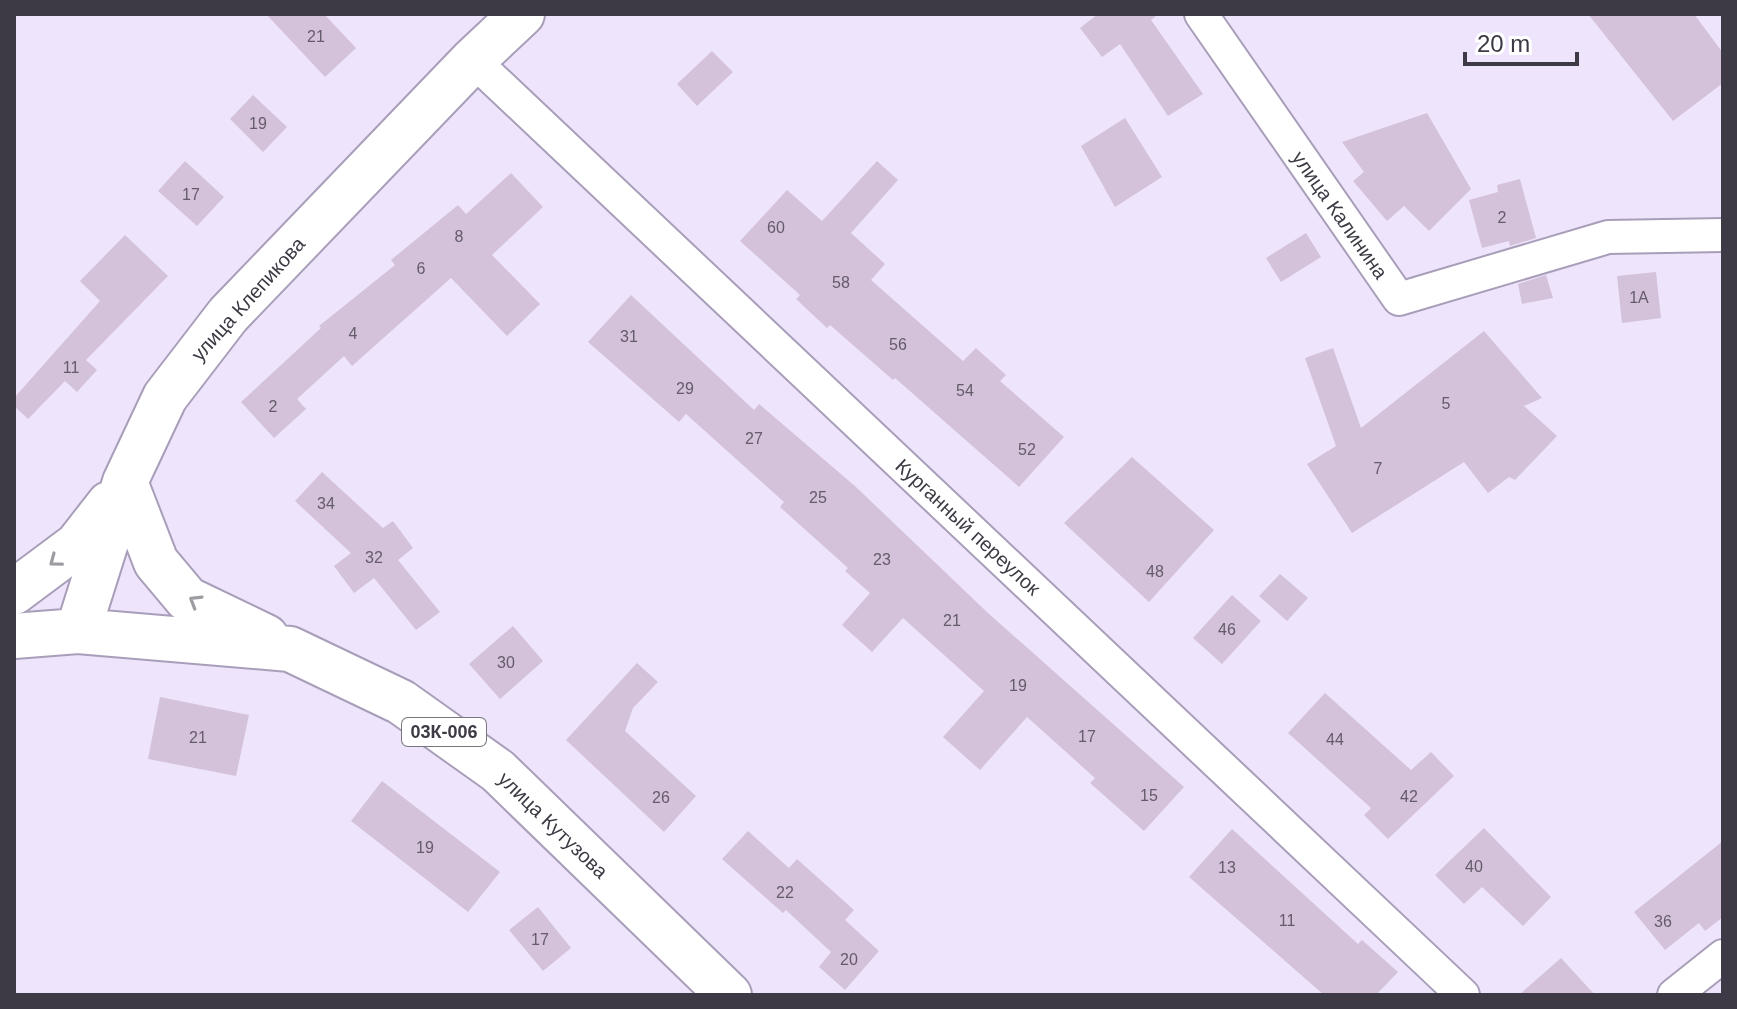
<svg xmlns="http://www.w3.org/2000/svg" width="1737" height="1009" font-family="Helvetica,sans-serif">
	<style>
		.building { fill: #d4c1da }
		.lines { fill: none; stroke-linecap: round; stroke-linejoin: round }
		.minor-casing { stroke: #a99eb9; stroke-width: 36 }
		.primary-casing { stroke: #a99eb9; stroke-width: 48 }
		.minor { stroke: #fff; stroke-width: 32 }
		.primary { stroke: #fff; stroke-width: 44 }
		.oneway { stroke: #9e9ca2 }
		.labels { text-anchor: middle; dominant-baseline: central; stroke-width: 7; stroke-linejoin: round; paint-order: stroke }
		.number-label { font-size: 16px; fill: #645c6a }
		.shield { fill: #fff; stroke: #78757d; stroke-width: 2 }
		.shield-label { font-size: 18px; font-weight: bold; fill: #3e3a45 }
		.street-label { font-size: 20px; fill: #3e3a45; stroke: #fff }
	</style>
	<rect width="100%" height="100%" fill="#eee5fc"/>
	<path class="building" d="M266,14h58l32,34 -31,29z
		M1098,14h60l-7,6 52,74 -35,22 -48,-72 -18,13 -22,-29z
		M1588,14h106l29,39v30l-50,38z
		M712,51l21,21 -36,34 -20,-22z
		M253,95l34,32 -24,25 -33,-33z
		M1427,113l44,76 -42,42 -25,-25 -17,15 -34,-40 11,-9 -22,-30z
		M1125,118l37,59 -47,30 -34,-61z
		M185,161l39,36 -27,29 -39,-35z
		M877,161l21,19 -47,53 34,31 -14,16 92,81 13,-13 30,27 -6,6 64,56 -45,50 -124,-109 -2,2 -63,-55 -3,3 -31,-29 4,-4 -60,-54 47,-51 35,31z
		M511,173l32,34 -51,48 48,49 -33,32 -56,-58 -99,88 -8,-10 -47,43 9,10 -32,29 -33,-36 80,-74 -2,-2 76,-61 -4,-5 67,-55 8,9z
		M1520,179l16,59 -26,8 -1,-5 -27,7 -13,-48 29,-8 -1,-7z
		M1306,233l15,24 -40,25 -15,-24z
		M125,235l43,41 -82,84 11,10 -20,22 -12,-11 -37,38 -14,-13v-8l86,-97 -20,-20z
		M1656,272l5,46 -39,5 -5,-47z
		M1546,275l7,23 -31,6 -4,-20z
		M631,295l123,115 5,-6 97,83 132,126 196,174 -40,44 -54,-48 5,-5 -68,-61 -47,53 -37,-33 41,-46 -81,-73 -31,34 -30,-27 28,-32 -25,-22 3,-3 -68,-61 4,-5 -98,-88 -7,8 -91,-80z
		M1484,331l58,67 -18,8 33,30 -42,44 -6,-3 -21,16 -24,-31 -112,71 -45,-69 29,-18 -31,-88 28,-10 28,80z
		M1132,457l82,73 -65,72 -85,-79z
		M322,472l61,56 10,-7 20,27 -15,12 42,52 -24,18 -42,-52 -20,15 -20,-27 17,-13 -56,-52z
		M1280,574l28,24 -21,23 -28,-25z
		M1232,595l29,26 -39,43 -29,-26z
		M513,626l30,35 -43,38 -31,-35z
		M637,663l21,19 -25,26 -8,23 71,65 -32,36 -98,-92z
		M1325,693l86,77 20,-18 23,24 -66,63 -24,-24 7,-7 -83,-75z
		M160,697l89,18 -13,61 -88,-17z
		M382,781l118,91 -32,40 -117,-91z
		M1484,828l67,69 -28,29 -41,-39 -18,17 -29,-29z
		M1232,829l126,115 4,-4 36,32 -22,23h-52l-135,-118z
		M748,831l41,37 8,-9 57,51 -9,10 34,31 -34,39 -26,-23 12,-15 -45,-42 -3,3 -61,-54z
		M1723,841v76l-18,14 -6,-8 -34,27 -31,-38z
		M538,907l33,41 -28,23 -34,-41z
		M1561,958l34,37h-76z"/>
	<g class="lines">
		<defs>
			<path id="minor" d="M1201,14l198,285 209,-62 115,-2
				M473,60l990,935
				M1674,995l49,-39"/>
			<path id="primary" d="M125,482l31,80 31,37 79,38
				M14,592l63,-47 32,-41
				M78,631l47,-149 40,-85 63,-82 245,-255 49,-46
				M14,636l64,-5 212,18 111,53 97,69 231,224"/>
		</defs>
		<use href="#minor" class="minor-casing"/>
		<use href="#primary" class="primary-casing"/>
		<use href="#minor" class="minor"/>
		<use href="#primary" class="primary"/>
	</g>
	<defs><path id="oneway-chevron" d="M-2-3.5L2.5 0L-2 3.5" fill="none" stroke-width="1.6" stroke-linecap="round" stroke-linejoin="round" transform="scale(2)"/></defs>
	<g class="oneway">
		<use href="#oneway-chevron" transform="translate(55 561) rotate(143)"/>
		<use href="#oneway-chevron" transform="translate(195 601) rotate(-149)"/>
	</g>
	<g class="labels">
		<g class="number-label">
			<text x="316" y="36">21</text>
			<text x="258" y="123">19</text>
			<text x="191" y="194">17</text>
			<text x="1502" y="217">2</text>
			<text x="776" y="227">60</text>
			<text x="459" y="236">8</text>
			<text x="421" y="268">6</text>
			<text x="841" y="282">58</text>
			<text x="1639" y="297">1А</text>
			<text x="353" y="333">4</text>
			<text x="629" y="336">31</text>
			<text x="898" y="344">56</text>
			<text x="71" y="367">11</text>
			<text x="685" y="388">29</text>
			<text x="965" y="390">54</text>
			<text x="1446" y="403">5</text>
			<text x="273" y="406">2</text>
			<text x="754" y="438">27</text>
			<text x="1027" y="449">52</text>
			<text x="1378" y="468">7</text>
			<text x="818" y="497">25</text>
			<text x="326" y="503">34</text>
			<text x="374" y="557">32</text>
			<text x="882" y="559">23</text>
			<text x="1155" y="571">48</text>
			<text x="952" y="620">21</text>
			<text x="1227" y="629">46</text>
			<text x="506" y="662">30</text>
			<text x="1018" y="685">19</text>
			<text x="1087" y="736">17</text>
			<text x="198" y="737">21</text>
			<text x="1335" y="739">44</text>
			<text x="1149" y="795">15</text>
			<text x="1409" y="796">42</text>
			<text x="661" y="797">26</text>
			<text x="425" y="847">19</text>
			<text x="1474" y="866">40</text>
			<text x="1227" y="867">13</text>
			<text x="785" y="892">22</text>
			<text x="1287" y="920">11</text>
			<text x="1663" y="921">36</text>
			<text x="540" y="939">17</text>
			<text x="849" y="959">20</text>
		</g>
		<rect class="shield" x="402" y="718" width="84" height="28" rx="6"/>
		<g class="shield-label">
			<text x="444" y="732">03К-006</text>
		</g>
		<g class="street-label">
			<text transform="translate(1340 215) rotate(55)">улица Калинина</text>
			<text transform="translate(248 299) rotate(-48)">улица Клепикова</text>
			<text transform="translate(968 527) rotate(43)">Курганный переулок</text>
			<text transform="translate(553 825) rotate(44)">улица Кутузова</text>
		</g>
	</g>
	<rect width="1737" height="1009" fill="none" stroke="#3e3a45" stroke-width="32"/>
	<path d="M1465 52v12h112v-12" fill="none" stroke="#3e3a45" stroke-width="4"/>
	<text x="1477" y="52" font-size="24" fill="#3e3a45" stroke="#ffffff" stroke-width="6" paint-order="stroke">20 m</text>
</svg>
